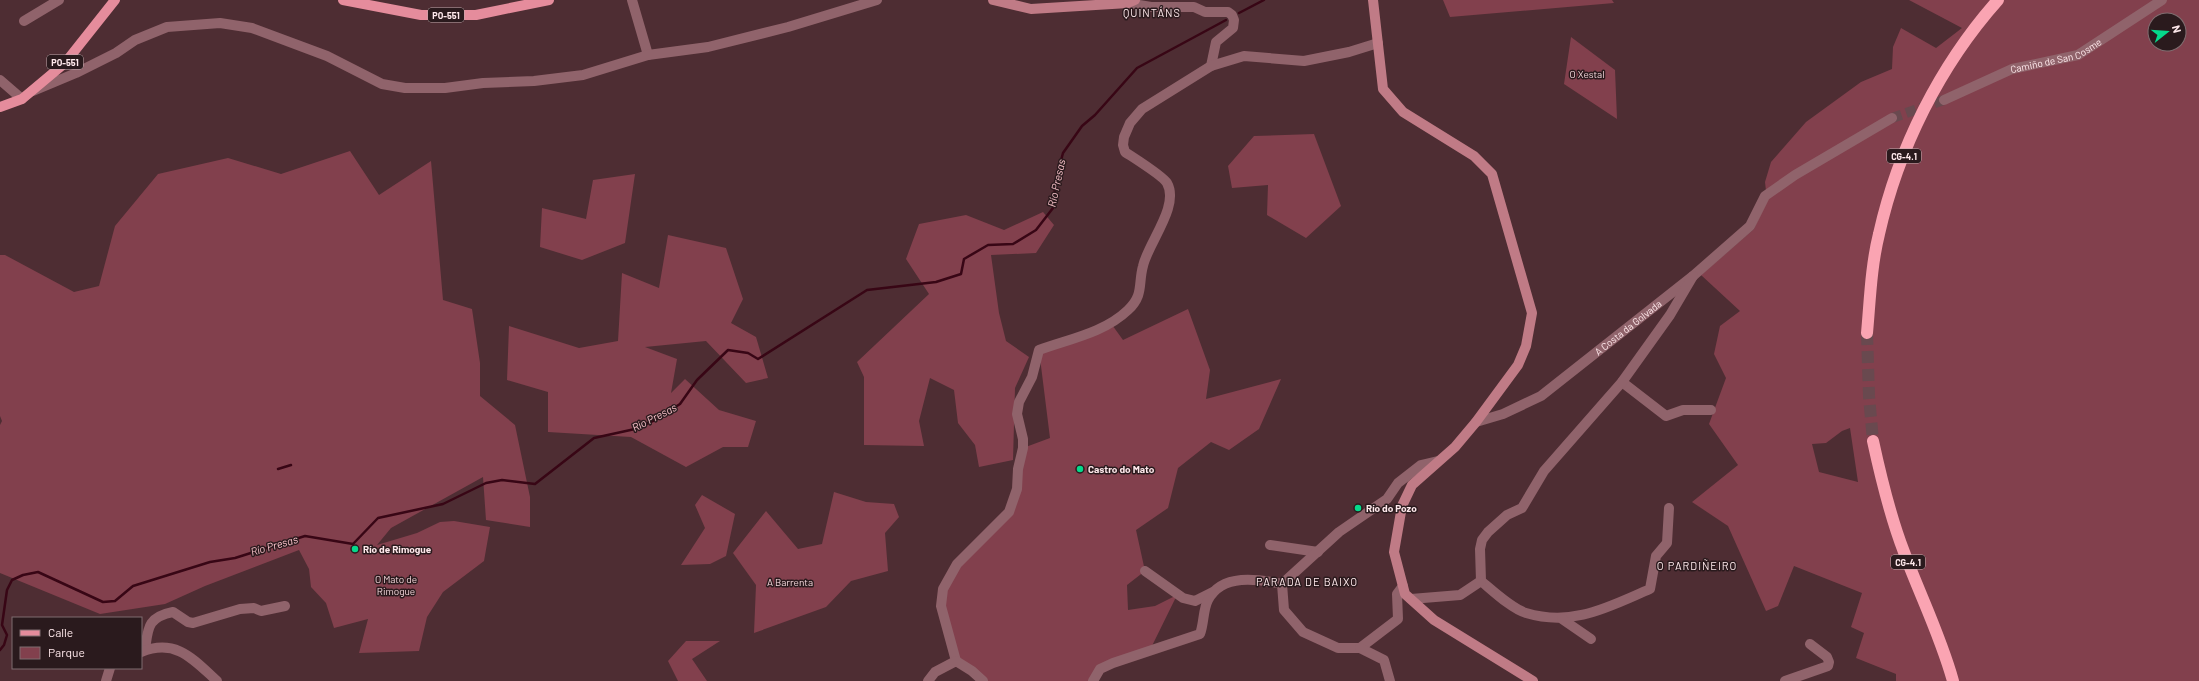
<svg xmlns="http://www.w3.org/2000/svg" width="2199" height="681" font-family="Barlow,sans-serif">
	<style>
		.green { fill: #82404d; fill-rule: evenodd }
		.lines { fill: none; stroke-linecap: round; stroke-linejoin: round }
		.stream { stroke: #380615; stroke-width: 2.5 }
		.street-tunnel { stroke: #69494f; stroke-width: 10; stroke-dasharray: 10 5; stroke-linecap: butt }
		.highway-tunnel { stroke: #69494f; stroke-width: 12; stroke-dasharray: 12 6; stroke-linecap: butt }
		.street { stroke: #90636b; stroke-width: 10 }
		.secondary { stroke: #c07b86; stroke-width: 10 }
		.primary { stroke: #e58c9c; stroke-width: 10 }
		.highway { stroke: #faa4b2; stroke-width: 12 }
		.poi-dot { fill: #05d98b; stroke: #2a1a1d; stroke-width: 1.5 }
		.labels { text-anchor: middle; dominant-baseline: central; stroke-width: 3; stroke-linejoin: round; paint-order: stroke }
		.shield { fill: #2a1a1d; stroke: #bfabae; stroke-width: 1 }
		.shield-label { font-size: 9px; font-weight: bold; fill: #ffe9ec }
		.street-label { font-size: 10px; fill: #ffe9ec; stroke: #2a1a1d }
		.park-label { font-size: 10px; fill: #f4d7db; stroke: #2a1a1d }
		.poi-label { font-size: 10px; font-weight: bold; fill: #ffe9ec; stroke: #2a1a1d; text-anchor: start }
		.neighbourhood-label { font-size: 11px; letter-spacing: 1px; fill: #ffe9ec; stroke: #2a1a1d }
		.water-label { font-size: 11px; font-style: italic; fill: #f8c1c9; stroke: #2a1a1d }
	</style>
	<rect width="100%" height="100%" fill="#4e2d33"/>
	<path class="green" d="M1443,0h169l2,3 -164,14z
		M1909,0h290v681h-303v-7l-40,-16 8,-25 -13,-6 11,-34 -68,-27 -16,40 -12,5 -38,-85 -36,-24 46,-37 -29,-41 17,-46 -12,-24 6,-28 20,-15 -39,-36 53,-46 13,-29 -2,-18 6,-20 35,-40 55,-40 31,-13 1,-22 8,-19 35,20 26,-20zM2155,20h24v24h-24zM1850,428l8,54 -39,-10 -7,-28 14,-1 16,-12z
		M1571,37l44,33 2,49 -53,-35z
		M1314,134l27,72 -35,32 -39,-23 1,-30 -36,3 -4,-22 26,-30z
		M350,151l29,44 52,-34 12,139 29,9 8,54v33l35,29 15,72v30l-44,-7 -3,-43 -92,51 -14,17 40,-12 23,-11 14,-1 36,6 -6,34 -41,31 -16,25 -8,34 -60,2 9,-34 -34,9 -8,-25 -15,-16 -2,-18 -10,-19 -94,36 -40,18 -65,10 -100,-41v-148l2,-4 -2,-5v-161h5l69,37 25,-6 16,-60 43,-52 70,-16 53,16z
		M635,174l-10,69 -43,17 -42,-13 2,-39 44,11 7,-39z
		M1043,212l11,13 -18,28 -45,2 8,58 7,28 23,16 -14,31 -2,72 -34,7 -4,-22 -17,-22 -4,-33 -24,-12 -11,43 5,25 -60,-1v-68l-7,-15 72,-68 -23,-35 13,-35 47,-9 38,15z
		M668,235l58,13 17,51 -12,24 25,14 12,41 -22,5 -40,-42 -61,6 32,12 -6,34 14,-14 34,31 37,11 -8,26h-25l-37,20 -55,-30 -83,-5v-40l-41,-12 2,-54 70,22 39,-7 4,-68 37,15z
		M1188,309l22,61 -4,29 75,-20 -22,50 -30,21 -18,-8 -33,26 -10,40 -32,22 9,41 -18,14 1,25 27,-4 22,-11 -28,57 -36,11 -20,18h-110l-27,-20 -11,-36 -2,-36 6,-13 60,-64 14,-64 27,-10 -11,-88 71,-28 13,18z
		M834,492l32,10 28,2 5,13 -14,16 3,38 -37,10 -25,26 -72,26 2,-48 -23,-32 33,-42 32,38 24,-5z
		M702,495l33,19 -9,42 -16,8 -29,1 24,-37 -10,-23z
		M686,641h34l-28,18 15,22h-29l-10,-20z"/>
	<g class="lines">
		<path class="stream" d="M1239,13l25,-13
			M278,469l13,-4
			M0,650l4,-5 3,-10 -5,-10 5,-35 5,-10 11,-5 15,-3 65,30 12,-1 18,-15 77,-24 25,-4 70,-22 48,8 25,-26 65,-14 43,-21 16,-3 33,4 59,-46 41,-9 20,-9 25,-16 17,-24 31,-30 20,3 10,6 109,-69 69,-8 25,-8 3,-15 24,-14 25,-1 23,-14 17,-22 3,-29 7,-26 19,-27 13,-11 42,-47 89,-48"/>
		<path class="street-tunnel" d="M1892,118l52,-18"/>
		<path class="highway-tunnel" d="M1867,333l2,63 4,45"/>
		<g class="street">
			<path d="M632,0l16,55"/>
			<path d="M1128,3l23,4h43l11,5h23l4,3 2,5 -1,8 -17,14 -5,24"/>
			<path d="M24,21l35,-21"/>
			<path d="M0,80l22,19"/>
			<path d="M33,91l43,-18 40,-20 19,-13 32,-13 53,-4 32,5 75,28 55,28 23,4h40l38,-5 51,-2 49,-6 65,-20 60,-8 80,-20 89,-27"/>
			<path id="s1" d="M1944,100l68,-31 66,-14 84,-55"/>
			<path d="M1622,382l44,34 17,-6h28"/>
			<path id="s2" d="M1476,422l27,-8 38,-18 152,-120 57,-50 15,-30 30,-21 97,-57"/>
			<path d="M1669,508l-2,35 -11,13 -6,33c-42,18 -77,38 -124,24 -14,-4 -33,-22 -45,-32l-1,-32 2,-9 6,-8 19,-17 15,-7 22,-37 78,-89 48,-67 23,-39"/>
			<path d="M1270,545l48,7"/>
			<path d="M1145,571l38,27 12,3 18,-9"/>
			<path d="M1282,584l2,26 19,22 35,16h22l38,-29 -1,-25 6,-8"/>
			<path d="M1411,599l49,-4 21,-14"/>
			<path d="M1562,619l29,20"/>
			<path d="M1360,648l24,12 6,21"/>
			<path d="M145,650c3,-21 2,-33 28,-38l15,10 5,1 47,-14 14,-1 7,3 24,-5"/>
			<path d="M141,652c35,-14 52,7 76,29"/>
			<path d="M956,661l-15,-55 2,-17 14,-25 52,-52 8,-23 1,-20 5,-21v-9l-6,-25 2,-12 13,-25 7,-27c30,-11 65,-17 89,-40 16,-15 10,-26 15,-44 5,-23 37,-60 24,-83 -4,-7 -33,-25 -42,-31l-2,-7 1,-8 6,-14 12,-14 69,-43 33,-10 60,5 45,-9 29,-9"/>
			<path d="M106,681l4,-13"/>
			<path d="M928,681l7,-9 21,-11 16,10 11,10"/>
			<path d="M1093,681l7,-12 13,-6 87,-29c4,-10 3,-25 8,-34 14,-27 50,-21 74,-16l57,-52 48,-33 11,-16 23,-18 17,-4"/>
			<path d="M1785,681l43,-15 1,-4 -2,-5 -17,-13"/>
		</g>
		<path class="secondary" d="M993,0l38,9 97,-6 7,-3
			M1373,0l10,89 20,23 71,44 18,18 40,139 -6,33 -8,19 -42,57 -21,25 -43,38 -10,21 -8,46 11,42 29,26 99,61"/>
		<path class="primary" d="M343,0l78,15h55l73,-15
			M0,107l22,-8 43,-36 50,-63"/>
		<path class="highway" d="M1867,333c3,-33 4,-67 12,-99 19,-85 61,-169 119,-234
			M1873,441c8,37 17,75 31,111 16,43 37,85 49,129"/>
	</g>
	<g class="poi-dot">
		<circle cx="1080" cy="469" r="4"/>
		<circle cx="1358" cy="508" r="4"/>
		<circle cx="355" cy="549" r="4"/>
	</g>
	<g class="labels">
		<g class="shield">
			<rect x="428" y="8" width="36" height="14" rx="3"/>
			<rect x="47" y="55" width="36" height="14" rx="3"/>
			<rect x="1887" y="149" width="34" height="14" rx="3"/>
			<rect x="1891" y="555" width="34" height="14" rx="3"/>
		</g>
		<g class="shield-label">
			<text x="446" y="15">PO-551</text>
			<text x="65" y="62">PO-551</text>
			<text x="1904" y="156">CG-4.1</text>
			<text x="1908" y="562">CG-4.1</text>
		</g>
		<g class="street-label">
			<text stroke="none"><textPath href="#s1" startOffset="121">Camiño de San Cosme</textPath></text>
			<text stroke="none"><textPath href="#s2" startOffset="181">A Costa da Golvada</textPath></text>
		</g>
		<g class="park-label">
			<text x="1587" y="74">O Xestal</text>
			<text x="396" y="579">O Mato de<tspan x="396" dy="12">Rimogue</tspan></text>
			<text x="790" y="582">A Barrenta</text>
		</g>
		<g class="poi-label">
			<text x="1088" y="469">Castro do Mato</text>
			<text x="1366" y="508">Río do Pozo</text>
			<text x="363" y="549">Río de Rimogue</text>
		</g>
		<g class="neighbourhood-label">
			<text x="1152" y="12">QUINTÁNS</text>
			<text x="1697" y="565">O PARDIÑEIRO</text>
			<text x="1307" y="581">PARADA DE BAIXO</text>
		</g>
		<g class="water-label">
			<text transform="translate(1056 183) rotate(-78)">Río Presas</text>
			<text transform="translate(654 417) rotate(-27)">Río Presas</text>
			<text transform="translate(274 545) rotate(-16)">Río Presas</text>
		</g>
	</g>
	<rect x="12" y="617" width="130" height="52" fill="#2a1a1d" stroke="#7f6d70"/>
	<rect x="20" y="630" width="20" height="6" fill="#e58c9c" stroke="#7f6d70"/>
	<text x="48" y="637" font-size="12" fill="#ffe9ec">Calle</text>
	<rect x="20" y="647" width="20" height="12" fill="#82404d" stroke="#7f6d70"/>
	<text x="48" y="657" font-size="12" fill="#ffe9ec">Parque</text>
	<g transform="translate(2167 32) rotate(73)"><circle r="19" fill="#2a1a1d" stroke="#7f6d70"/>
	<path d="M0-3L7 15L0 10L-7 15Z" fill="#05d98b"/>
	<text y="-6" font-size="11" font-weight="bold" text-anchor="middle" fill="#ffe9ec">N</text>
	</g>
</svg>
